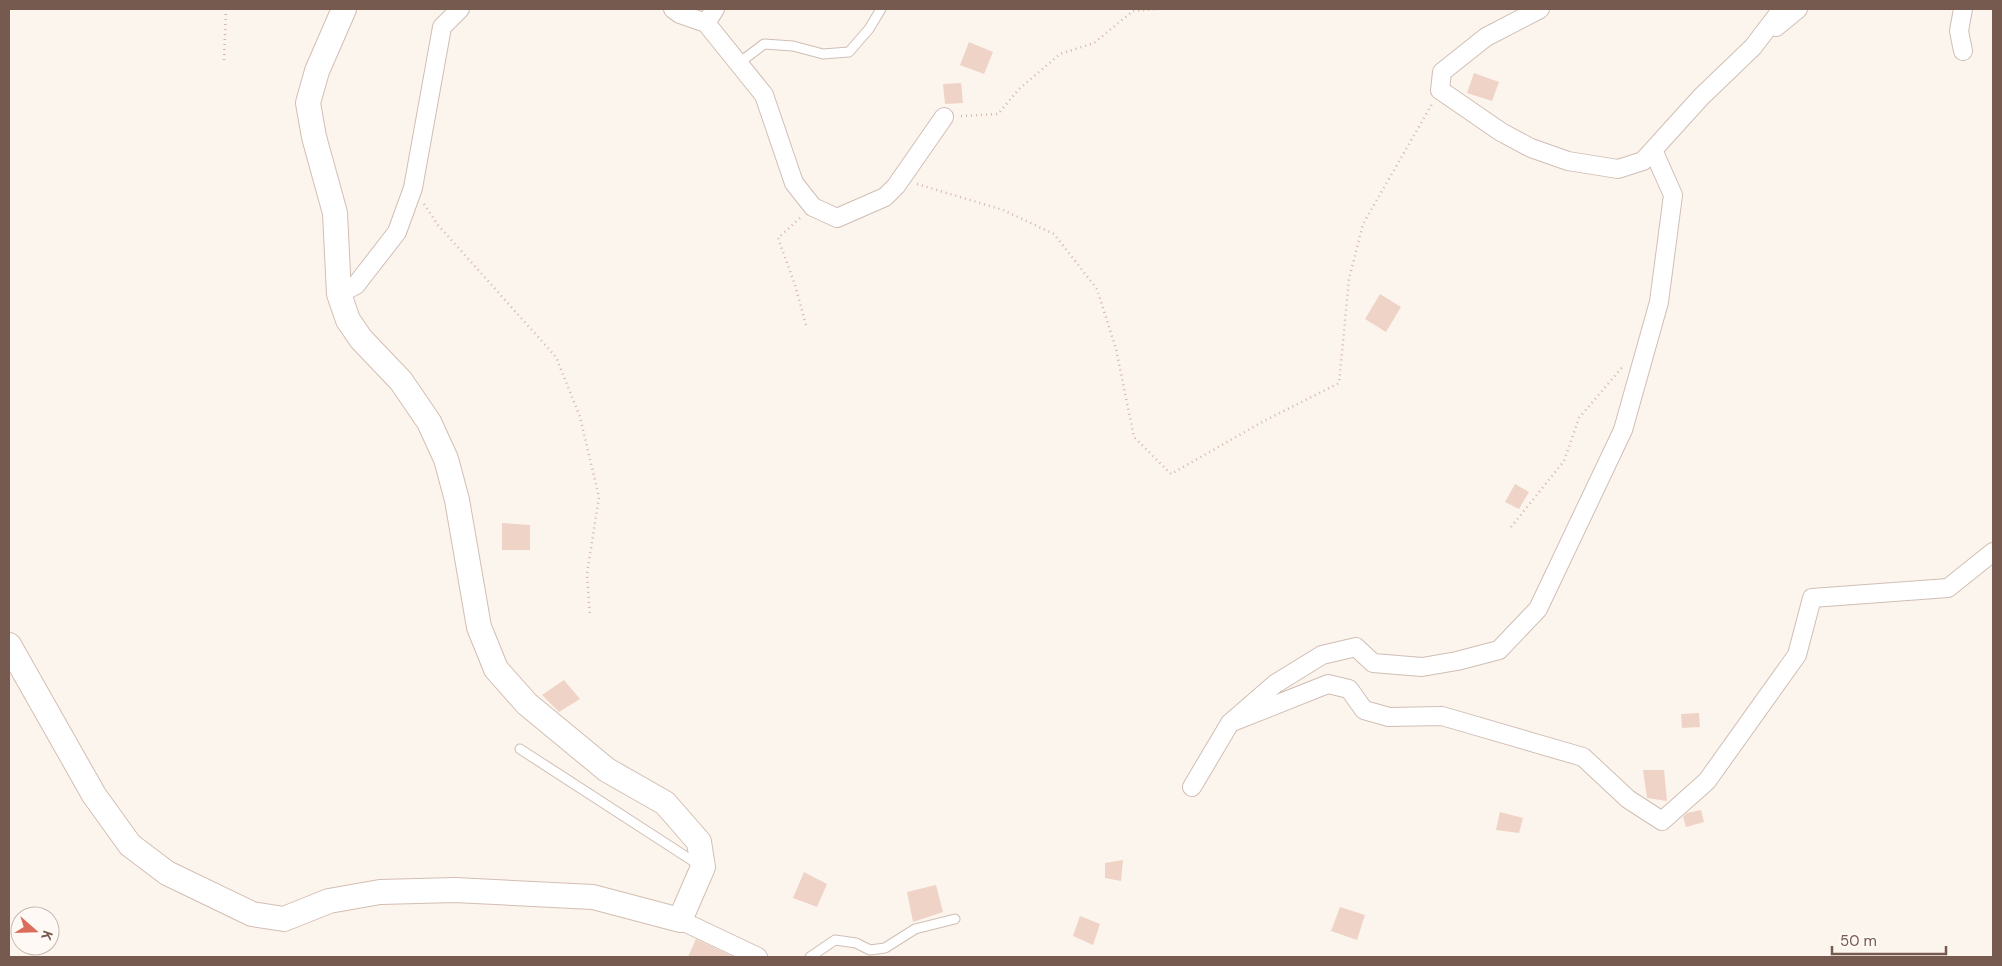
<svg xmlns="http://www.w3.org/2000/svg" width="2002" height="966" font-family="'DM Sans',sans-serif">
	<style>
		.building { fill: #efd3c6 }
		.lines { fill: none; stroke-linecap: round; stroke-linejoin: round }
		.lane-casing { stroke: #d0beb5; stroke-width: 11 }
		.street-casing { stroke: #d0beb5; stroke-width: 20 }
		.secondary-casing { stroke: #d3beb2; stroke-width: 26 }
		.path { stroke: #d5b6a9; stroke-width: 2.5; stroke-dasharray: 1 4; stroke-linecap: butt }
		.lane { stroke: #fff; stroke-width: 9 }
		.street { stroke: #fff; stroke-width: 18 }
		.secondary { stroke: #fff; stroke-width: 24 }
	</style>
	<rect width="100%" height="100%" fill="#fcf5ed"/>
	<path class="building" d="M969,42l24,10 -9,22 -24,-9z
		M1474,73l25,9 -7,19 -25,-8z
		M961,83l2,20 -18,1 -2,-20z
		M1380,294l21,13 -15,25 -21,-13z
		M1515,484l14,8 -10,17 -14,-7z
		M502,523l28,2v25h-28z
		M564,680l16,19 -21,13 -17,-17z
		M1699,713l1,14 -18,1 -1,-14z
		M1643,770h21l3,31 -20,-3z
		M1701,810l3,12 -18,5 -3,-10 4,-4z
		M1500,812l23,6 -4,15 -23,-3z
		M1123,860l-2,21 -16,-3v-15z
		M804,872l23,12 -10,23 -24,-9z
		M936,885l7,27 -30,10 -6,-30z
		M1340,907l25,8 -8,25 -26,-9z
		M1080,916l20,8 -7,21 -20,-9z
		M696,939l38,18h-46z"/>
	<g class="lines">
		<defs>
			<path id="lane" d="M739,63l25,-19 29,2 30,8 26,-2 20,-23 12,-20
				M520,749l179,116
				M810,957l25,-17 21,3 14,7 15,-2 30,-19 40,-10"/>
			<path id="street" d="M673,9l7,5 26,9 9,-14
				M1540,9l-54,28 -44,35 -2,18 61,42 30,16 37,13 50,8 25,-8 58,-64 52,-50 29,-38
				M706,23l58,72 30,88 19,24 24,11 48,-21 11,-11 48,-69
				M1776,27l22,-18
				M1963,51l-4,-20 4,-22
				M339,294l17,-9 41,-53 16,-44 29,-161 18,-18
				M1230,723l98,-39 21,5 15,21 25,7 53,-1 141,41 45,42 34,22 45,-40 90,-126 15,-57 136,-10 45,-36
				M1192,787l38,-64 45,-39 47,-29 34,-8 17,16 49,4 35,-6 42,-11 39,-41 85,-179 36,-128 14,-107 -20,-45
				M680,920l78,37"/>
			<path id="secondary" d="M9,645l85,150 36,50 37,28 85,41 32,5 45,-18 51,-9 75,-2 138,7 87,23 23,-53 -4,-25 -34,-39 -58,-33 -80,-66 -31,-35 -17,-42 -22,-127 -11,-41 -17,-37 -28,-41 -40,-42 -13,-19 -9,-26 -4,-81 -21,-76 -6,-34 9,-32 27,-62"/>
		</defs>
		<use href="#lane" class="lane-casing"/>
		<use href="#street" class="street-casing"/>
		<use href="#secondary" class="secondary-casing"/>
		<path class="path" d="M224,60l2,-51
			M961,116l37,-2 21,-25 41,-35 34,-11 39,-32 26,-2
			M917,184l86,26 51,24 43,55 19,60 18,88 37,37 93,-53 75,-38 10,-104 14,-55 69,-120
			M424,204l14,21 118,132 24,60 19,80 -12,77 3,42
			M800,218l-22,20 17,47 11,40
			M1511,527l53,-66 15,-43 45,-53"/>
		<use href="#lane" class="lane"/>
		<use href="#street" class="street"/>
		<use href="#secondary" class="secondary"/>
	</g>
	<rect width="2002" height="966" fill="none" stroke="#765a50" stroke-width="20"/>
	<g transform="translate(35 931) rotate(110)"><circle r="24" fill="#fef9f4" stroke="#c8b9b2"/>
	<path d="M0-4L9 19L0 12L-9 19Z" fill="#db6d5c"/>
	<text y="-8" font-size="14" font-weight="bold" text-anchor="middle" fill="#765a50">K</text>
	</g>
	<path d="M1832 946v8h114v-8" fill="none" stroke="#765a50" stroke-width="2.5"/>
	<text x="1840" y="946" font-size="15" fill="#765a50" stroke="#fef9f4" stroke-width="4" paint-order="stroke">50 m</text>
</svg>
